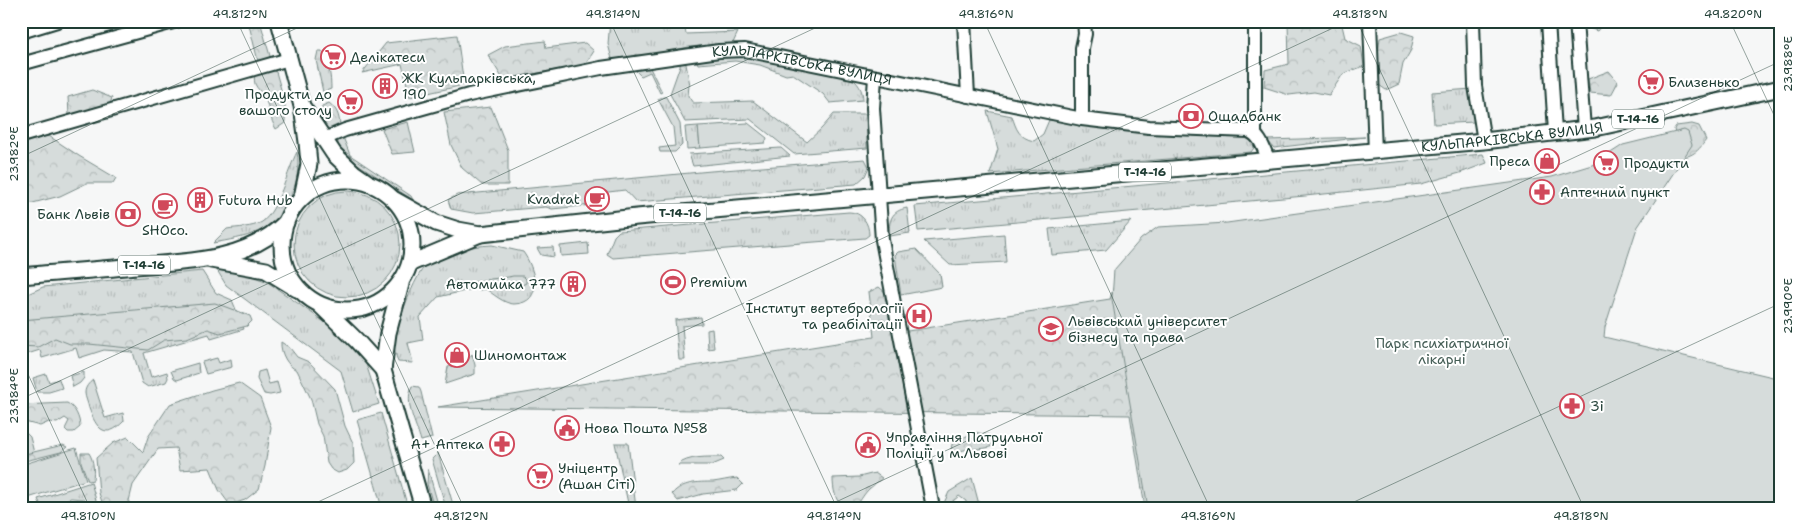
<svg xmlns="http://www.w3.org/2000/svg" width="1802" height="529" font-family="'Shantell Sans',sans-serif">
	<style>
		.grass { fill: url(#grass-tufts); stroke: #7a8c88 }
		.forest { fill: url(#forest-crowns); stroke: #7a8c88 }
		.park { fill: #d6dcdb; stroke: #7a8c88 }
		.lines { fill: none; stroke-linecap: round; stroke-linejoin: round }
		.minor-casing { stroke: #1f3d34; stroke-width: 16 }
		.major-casing { stroke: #1f3d34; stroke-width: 19 }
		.minor { stroke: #fff; stroke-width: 12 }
		.major { stroke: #fff; stroke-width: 15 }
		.ticks { fill: none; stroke: #1f3d34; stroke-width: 1; stroke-opacity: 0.45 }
		.labels { text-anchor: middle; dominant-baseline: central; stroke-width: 4; stroke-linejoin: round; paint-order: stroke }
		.shield { fill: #fff; stroke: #627771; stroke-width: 1 }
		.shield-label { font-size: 12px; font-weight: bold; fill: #1f3d34 }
		.poi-label { font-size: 14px; fill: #1f3d34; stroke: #fff; text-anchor: start }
		.street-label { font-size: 14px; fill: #1f3d34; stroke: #fff }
		.park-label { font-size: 14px; fill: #445d55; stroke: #fff }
		.neatline { fill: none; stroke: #1f3d34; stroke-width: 2 }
		.ticks-label { font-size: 12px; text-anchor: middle; fill: #1f3d34 }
	</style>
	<defs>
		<pattern id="grass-tufts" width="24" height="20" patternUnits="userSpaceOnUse" patternTransform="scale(1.25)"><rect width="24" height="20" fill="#d6dcdb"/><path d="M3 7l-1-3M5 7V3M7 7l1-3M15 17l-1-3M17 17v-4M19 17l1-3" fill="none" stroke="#b7bebd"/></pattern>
		<pattern id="forest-crowns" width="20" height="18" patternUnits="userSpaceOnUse" patternTransform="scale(1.25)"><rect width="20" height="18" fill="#d6dcdb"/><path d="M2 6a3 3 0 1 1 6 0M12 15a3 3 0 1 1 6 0" fill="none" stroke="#b7bebd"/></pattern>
	</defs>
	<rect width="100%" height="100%" fill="#f6f7f7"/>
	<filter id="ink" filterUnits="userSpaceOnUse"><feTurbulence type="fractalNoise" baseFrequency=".02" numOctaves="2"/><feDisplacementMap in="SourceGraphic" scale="10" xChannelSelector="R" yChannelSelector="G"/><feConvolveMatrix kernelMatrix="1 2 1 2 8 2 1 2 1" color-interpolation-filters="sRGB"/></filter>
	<g filter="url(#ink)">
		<path class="grass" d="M610,21h14l1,5 38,-5h21l2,13 52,-2 -5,11 -44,4 -39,8h-14l-12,6 -12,-2 -4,-15z
			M741,54l108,22c9,6 14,14 14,24l-33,3 -7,-9 -30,-20 -7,1 -26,-10 -25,-4 -37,3 -2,-4z
			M685,59l5,26h-1l-1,11 5,7 60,-2 54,41 15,-14 12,-14h32l1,34 -73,6 -44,-35 -65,3 -15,-28 12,-34z
			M650,68l12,24 -2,1 -10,-21 -9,4 -5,-5 3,-2z
			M1472,89l2,33 -40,2 -2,-32z
			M663,97h3l14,27 2,21 -7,7h-15l-1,-4 16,-2 -2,-19 -15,-28z
			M987,111l25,5c4,13 7,22 22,25l9,-7 6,-14 95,13 101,4 8,5 1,6 -3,4 -261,22 8,-25z
			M698,126l2,22 -13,1 -2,-22z
			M343,137l7,18 61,41 2,4 -66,-43 -9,-11v-6z
			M1365,137l-91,11 -7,-8z
			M781,148l9,8 -97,10 -4,-12z
			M297,152c5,29 -10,67 -38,79 -15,7 -30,9 -46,12l14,-14c11,-2 25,-1 35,-7 16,-11 26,-53 35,-70z
			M1483,154l4,9 -27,10 -39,11 -116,12 -387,35 -3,-25z
			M865,159l4,8 -4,9 -9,8 -220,18 -11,-12 -33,4v11l-40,4 -6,-2 -73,6 -22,-4 -3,-9 9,-5 254,-24z
			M294 244a53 53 0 1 1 106 0a53 53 0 1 1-106 0Z
			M907,208l3,25 -21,3c0,-16 2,-25 18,-28z
			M849,212c13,0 20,11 20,23l-4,3 -252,20 -6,-4 7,-18 5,-5z
			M1131,221l-25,29 -54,5 -3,-26z
			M1004,234l2,28 -56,3 -26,-24z
			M588,243l1,11 -28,2 -1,-10z
			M492,245l31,7c11,15 23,51 -9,52 -10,0 -22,-11 -31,-17l-45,10 -18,20 3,23 -15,3 5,20 -15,-1c-2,-7 -5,-15 -4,-22 3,-16 21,-65 32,-75 18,-14 44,-19 66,-20z
			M553,247l1,10 -13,-2 -4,-7z
			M916,249l24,25 2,13 -41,8 -6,-40 3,-3z
			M217,270l21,2 28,9 70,49 18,16 12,18 13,40 -26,8 -12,-41 -115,-86z
			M202,271l14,22 16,7 12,29 -33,10 -2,-5 -65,19 7,24 16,-5 1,6 -2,4 -18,5 -6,-4 -9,-31 -29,-2 -25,8 -3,-10 -34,10 -2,-8 -19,6v-59l22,-10z
			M701,317l1,7 -20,2 3,34h-6l-4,-40z
			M712,329l2,19 -6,1 -1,-19z
			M217,358l2,5 12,-4 1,8 -26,7 -4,-12z
			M198,363l1,10 -22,7 -3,-2 -3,-7z
			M265,370l4,14 8,-2 3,11 -10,2 -6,-1 -7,-15 1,-7z
			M84,372v6l-4,5 -7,4 -3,-11z
			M46,374l3,8 10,-3 3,9 -13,4h-12l-4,-14z
			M93,380l12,38 18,-5 1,8c-19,20 -28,7 -35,-13 -1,-5 -4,-11 -4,-15 0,-6 4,-10 8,-13z
			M381,413l27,95h-26l-25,-88z
			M22,429l8,8 4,16 -13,2z
			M615,443h13l8,65h-7z
			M438,453l16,55h-8l-14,-49z
			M428,469l11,39h-5l-7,-24z
			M91,482l6,22 -3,2 -12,-7 -11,-1 -9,3 -8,7h-12l-4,-9z"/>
		<path class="forest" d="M248,21h12l10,35 -5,6 -5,1 -2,-2z
			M1288,21h53l4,17 16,8 3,20 -21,8 -14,21 -15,-3 -25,3 -25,-8 1,-17 24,-6z
			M1585,21h20l-8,10 -13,-5z
			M1401,32l13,4 -3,14 -8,14 -4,20 -13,6 -7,-5 -1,-31 2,-16z
			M457,35l7,50 -54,12 -8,-33 -40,9 24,-30z
			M545,41l1,7 39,-5 9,8 -9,14 -82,14 -15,-24 17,-9z
			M318,51h4c7,10 9,26 9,38l-8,3 -7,-32z
			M270,69l6,3 9,31v20l-9,6c-6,-10 -7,-21 -11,-31 -3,-6 -8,-9 -10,-14 -1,-5 -1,-7 1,-12z
			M1609,71l9,11 -7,13 -21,-2 -2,-14z
			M92,90l20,8 -3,9 -24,8h-16l-1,-18z
			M329,103c8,6 10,12 11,22l-5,5h-7l-7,-11 1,-13z
			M491,107l17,43v35h-26l-20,-17 -11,-23 -7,-33z
			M408,122l7,30 -23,2 -10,-25z
			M1692,124l7,2 7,14c-10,14 -15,17 -32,18l2,-18 -2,-11 2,-3z
			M49,136l30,20 37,22 -3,5h-26l-27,13 -39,10v-12l3,-3 -3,-16v-36z
			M1120,265l68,243h-43l-15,-93 -692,-8 436,-70 -5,-45 10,-5 7,6 9,40 215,-34z
			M513,276h10l3,3v4l-4,2 -43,5 -4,-3v-5c12,-4 26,-3 38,-6z
			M215,303l35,13 2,5 -5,5 -27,7 -12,-4 -21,9 -23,2 -16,10 -59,-6h-19l-15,-6 -17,9 -17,-1v-26z
			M281,342l9,6 7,9 12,5 26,27 10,37 8,17 1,20 -7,7 -9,3 -7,-4 -4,-6 -4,-27 -6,-12 -6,-25 -14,-29c-9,-3 -17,-17 -16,-28z
			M472,354l3,11v9l-30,10 3,-17 19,-6z
			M239,383l21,15 11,29 -6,39 -6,23 -14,11 -15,5 -11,-15 -9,-22 -30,2 -4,-22 -18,1 -25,36 -5,20 1,3h-25l-5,-15 -3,-35 17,-15 15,-6 15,15 5,-15 22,-33 42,-14z
			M412,386l7,1 2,5 11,46 -11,3c-5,-18 -17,-37 -9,-55z
			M67,403c8,4 13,15 13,24l-6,5h-6l-3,-3 4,-8 -4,-3 -8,5 -8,-1 -9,4 -19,-5v-16z
			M974,432l19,4v10c-13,5 -24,1 -36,6l-6,-2 1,-6z
			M63,445l4,2 -6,5 -40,10v-7z
			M81,453h8c5,8 5,17 4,27l-5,1 -7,-19z
			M721,457l3,3 -12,5h-34c9,-9 30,-8 43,-8z
			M875,473l7,5c-4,4 -9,7 -13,11 -11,11 -8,19 -26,19 -8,-8 -10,-19 -10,-30l26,-1z
			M737,478l6,6 -6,6 -34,4 -25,7 -6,-7c10,-12 26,-12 41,-12 8,-1 15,-3 24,-4z
			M972,478l8,30h-14v-7l-7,-5 -6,5 2,7h-9l-2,-5 5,-11z"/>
		<path class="park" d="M748,123l19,15 -2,5 -65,5 -2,-22z
			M1684,130l4,2 4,13 -55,83 -32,99 -1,10 177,42v129h-633l-36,-209 2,-29 27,-31 17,-12 69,-4 325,-46 40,-12 31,-20z
			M76,448l10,32 -58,18 -7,-22v-11z"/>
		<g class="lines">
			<defs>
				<g id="minor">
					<path d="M964,21l4,75"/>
					<path d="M1473,21l2,65 9,55"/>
					<path d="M1548,21l7,111"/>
					<path d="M1576,21l8,108"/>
					<path d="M1370,22l5,130"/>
					<path d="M21,32l36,-11"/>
					<path d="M21,64l156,-43"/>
					<path d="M875,77l-2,31 9,132 51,268"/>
					<path d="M1082,119v-71l3,-14 -1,-13"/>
					<path d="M1255,133v-112"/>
					<path d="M21,136l268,-77"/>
					<path id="s1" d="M324,139l21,-9 124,-35 132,-27 118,-17 26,-1 337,69 67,8 100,4c12,5 15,19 20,30"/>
				</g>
				<g id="major">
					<path d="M279,21l23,85 5,36 2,22 -7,33"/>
					<path d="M304,109l30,45 20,19 13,9"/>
					<circle cx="347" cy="245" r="65"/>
					<path id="s2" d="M395,200l41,23 22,7 22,4 157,-17 847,-76 111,-13 186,-40"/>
					<path d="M211,260l55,10 31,19"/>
					<path d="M411,263l69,-29"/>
					<path d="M21,276c38,-4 76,-6 115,-10 51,-4 112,-5 150,-44"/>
					<path d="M401,284l-13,49 -5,37 40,138"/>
					<path d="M320,305l36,35 27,30"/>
				</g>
			</defs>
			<use href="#minor" class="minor-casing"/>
			<use href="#major" class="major-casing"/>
			<use href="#minor" class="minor"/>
			<use href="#major" class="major"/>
		</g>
	</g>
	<path class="ticks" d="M237,21l227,487M610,21l227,487M984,21l226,487M1357,21l227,487M1730,21l51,109M21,157l291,-136M21,359l69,149M21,399l809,-378M305,508l1043,-487M823,508l958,-447M1341,508l440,-205"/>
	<defs>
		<symbol id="supermarket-ring" viewBox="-11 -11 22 22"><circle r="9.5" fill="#fff" stroke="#d1495b" stroke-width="1.5"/><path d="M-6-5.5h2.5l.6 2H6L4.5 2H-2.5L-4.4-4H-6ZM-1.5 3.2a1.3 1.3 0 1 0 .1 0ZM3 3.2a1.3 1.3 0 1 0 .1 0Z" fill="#d1495b"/></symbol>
		<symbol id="building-ring" viewBox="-11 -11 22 22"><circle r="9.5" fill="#fff" stroke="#d1495b" stroke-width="1.5"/><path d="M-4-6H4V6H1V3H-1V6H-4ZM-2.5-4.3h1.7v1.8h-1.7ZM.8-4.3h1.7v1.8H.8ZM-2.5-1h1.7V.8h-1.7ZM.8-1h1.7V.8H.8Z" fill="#d1495b"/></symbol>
		<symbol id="bank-ring" viewBox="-11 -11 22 22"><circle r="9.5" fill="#fff" stroke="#d1495b" stroke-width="1.5"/><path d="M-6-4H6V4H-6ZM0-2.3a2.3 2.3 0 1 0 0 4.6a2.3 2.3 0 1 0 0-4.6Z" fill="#d1495b"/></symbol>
		<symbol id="shop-ring" viewBox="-11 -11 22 22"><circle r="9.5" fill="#fff" stroke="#d1495b" stroke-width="1.5"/><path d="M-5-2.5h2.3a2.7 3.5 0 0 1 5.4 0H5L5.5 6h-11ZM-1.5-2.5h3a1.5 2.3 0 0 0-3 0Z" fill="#d1495b"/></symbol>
		<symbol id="pharmacy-ring" viewBox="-11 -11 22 22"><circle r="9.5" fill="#fff" stroke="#d1495b" stroke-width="1.5"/><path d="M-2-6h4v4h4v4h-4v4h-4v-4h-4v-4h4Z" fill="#d1495b"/></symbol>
		<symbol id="cafe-ring" viewBox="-11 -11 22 22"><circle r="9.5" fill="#fff" stroke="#d1495b" stroke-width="1.5"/><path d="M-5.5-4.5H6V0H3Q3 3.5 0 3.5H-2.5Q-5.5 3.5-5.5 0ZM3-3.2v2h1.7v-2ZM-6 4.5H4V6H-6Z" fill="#d1495b"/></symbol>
		<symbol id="stadium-ring" viewBox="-11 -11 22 22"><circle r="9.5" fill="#fff" stroke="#d1495b" stroke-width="1.5"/><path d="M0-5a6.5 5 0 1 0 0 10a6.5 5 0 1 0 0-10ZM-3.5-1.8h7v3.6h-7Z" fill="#d1495b"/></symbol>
		<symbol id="hospital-ring" viewBox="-11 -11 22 22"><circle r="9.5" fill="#fff" stroke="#d1495b" stroke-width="1.5"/><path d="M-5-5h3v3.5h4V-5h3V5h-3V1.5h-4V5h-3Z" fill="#d1495b"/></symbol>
		<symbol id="university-ring" viewBox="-11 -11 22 22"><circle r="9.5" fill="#fff" stroke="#d1495b" stroke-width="1.5"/><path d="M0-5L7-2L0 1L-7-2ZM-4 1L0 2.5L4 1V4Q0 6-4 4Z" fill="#d1495b"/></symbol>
		<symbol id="civic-ring" viewBox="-11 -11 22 22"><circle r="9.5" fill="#fff" stroke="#d1495b" stroke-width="1.5"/><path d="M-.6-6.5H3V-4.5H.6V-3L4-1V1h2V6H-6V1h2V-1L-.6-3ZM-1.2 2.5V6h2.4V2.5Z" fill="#d1495b"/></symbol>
	</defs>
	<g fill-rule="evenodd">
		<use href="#supermarket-ring" x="319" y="43" width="28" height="28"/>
		<use href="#supermarket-ring" x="1637" y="68" width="28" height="28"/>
		<use href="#building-ring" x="371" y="72" width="28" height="28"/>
		<use href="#supermarket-ring" x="336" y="88" width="28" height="28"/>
		<use href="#bank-ring" x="1177" y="102" width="28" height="28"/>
		<use href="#shop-ring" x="1533" y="147" width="28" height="28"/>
		<use href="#supermarket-ring" x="1592" y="149" width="28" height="28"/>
		<use href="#pharmacy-ring" x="1528" y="178" width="28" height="28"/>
		<use href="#cafe-ring" x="583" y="185" width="28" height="28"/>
		<use href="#building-ring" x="186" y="186" width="28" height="28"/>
		<use href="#cafe-ring" x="151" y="192" width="28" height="28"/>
		<use href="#bank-ring" x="114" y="200" width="28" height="28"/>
		<use href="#stadium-ring" x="659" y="268" width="28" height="28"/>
		<use href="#building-ring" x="559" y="270" width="28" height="28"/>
		<use href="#hospital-ring" x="905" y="302" width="28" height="28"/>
		<use href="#university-ring" x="1037" y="315" width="28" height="28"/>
		<use href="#shop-ring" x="443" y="341" width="28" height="28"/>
		<use href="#pharmacy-ring" x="1558" y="392" width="28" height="28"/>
		<use href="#civic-ring" x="553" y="414" width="28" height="28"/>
		<use href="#pharmacy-ring" x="488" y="430" width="28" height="28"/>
		<use href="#civic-ring" x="854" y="431" width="28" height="28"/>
		<use href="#supermarket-ring" x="526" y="462" width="28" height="28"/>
	</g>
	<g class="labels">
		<g class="shield">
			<rect x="1612" y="109.5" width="52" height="19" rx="4"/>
			<rect x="1119" y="162.5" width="52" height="19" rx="4"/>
			<rect x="654" y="203.5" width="52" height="19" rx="4"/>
			<rect x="118" y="255.5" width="52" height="19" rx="4"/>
		</g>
		<g class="shield-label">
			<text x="1638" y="119">Т-14-16</text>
			<text x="1145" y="172">Т-14-16</text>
			<text x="680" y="213">Т-14-16</text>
			<text x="144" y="265">Т-14-16</text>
		</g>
		<g class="poi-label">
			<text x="350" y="57">Делікатеси</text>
			<text x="402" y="78">ЖК Кульпарківська,<tspan x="402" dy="16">190</tspan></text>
			<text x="1668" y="82">Близенько</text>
			<text x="332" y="94" text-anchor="end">Продукти до<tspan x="332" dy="16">вашого столу</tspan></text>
			<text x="1208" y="116">Ощадбанк</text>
			<text x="1530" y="161" text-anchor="end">Преса</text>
			<text x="1624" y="163">Продукти</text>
			<text x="1560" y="192">Аптечний пункт</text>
			<text x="580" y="199" text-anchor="end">Kvadrat</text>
			<text x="218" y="200">Futura Hub</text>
			<text x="110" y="214" text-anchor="end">Банк Львів</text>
			<text x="165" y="230" text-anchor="middle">SHOco.</text>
			<text x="690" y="282">Premium</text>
			<text x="556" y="284" text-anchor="end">Автомийка 777</text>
			<text x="902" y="308" text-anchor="end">Інститут вертебрології<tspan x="902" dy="16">та реабілітації</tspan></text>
			<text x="1068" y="321">Львівський університет<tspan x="1068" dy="16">бізнесу та права</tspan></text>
			<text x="474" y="355">Шиномонтаж</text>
			<text x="1590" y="406">3і</text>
			<text x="584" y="428">Нова Пошта №58</text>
			<text x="886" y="437">Управління Патрульної<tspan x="886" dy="16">Поліції у м.Львові</tspan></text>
			<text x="484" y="444" text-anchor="end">А+ Аптека</text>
			<text x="558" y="468">Уніцентр<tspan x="558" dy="16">(Ашан Сіті)</tspan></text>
		</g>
		<g class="street-label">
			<text stroke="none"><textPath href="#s1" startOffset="490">КУЛЬПАРКІВСЬКА ВУЛИЦЯ</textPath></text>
			<text stroke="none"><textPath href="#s2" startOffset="1129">КУЛЬПАРКІВСЬКА ВУЛИЦЯ</textPath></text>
		</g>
		<g class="park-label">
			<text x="1442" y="343">Парк психіатричної<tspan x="1442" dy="16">лікарні</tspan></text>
		</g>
	</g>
	<rect width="1802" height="529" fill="none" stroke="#fff" stroke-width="55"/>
	<rect x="28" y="28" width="1746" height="474" class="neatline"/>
	<g class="ticks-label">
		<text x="240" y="18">49.812°N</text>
		<text x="613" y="18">49.814°N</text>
		<text x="986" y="18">49.816°N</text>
		<text x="1360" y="18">49.818°N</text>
		<text x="1733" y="18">49.820°N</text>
		<text transform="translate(1788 64) rotate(-90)" y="4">23.988°E</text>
		<text transform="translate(14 154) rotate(-90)" y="4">23.982°E</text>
		<text transform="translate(1788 306) rotate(-90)" y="4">23.990°E</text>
		<text transform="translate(14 396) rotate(-90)" y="4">23.984°E</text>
		<text x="88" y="520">49.810°N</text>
		<text x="461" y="520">49.812°N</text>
		<text x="834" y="520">49.814°N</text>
		<text x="1208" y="520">49.816°N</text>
		<text x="1581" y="520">49.818°N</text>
	</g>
</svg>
